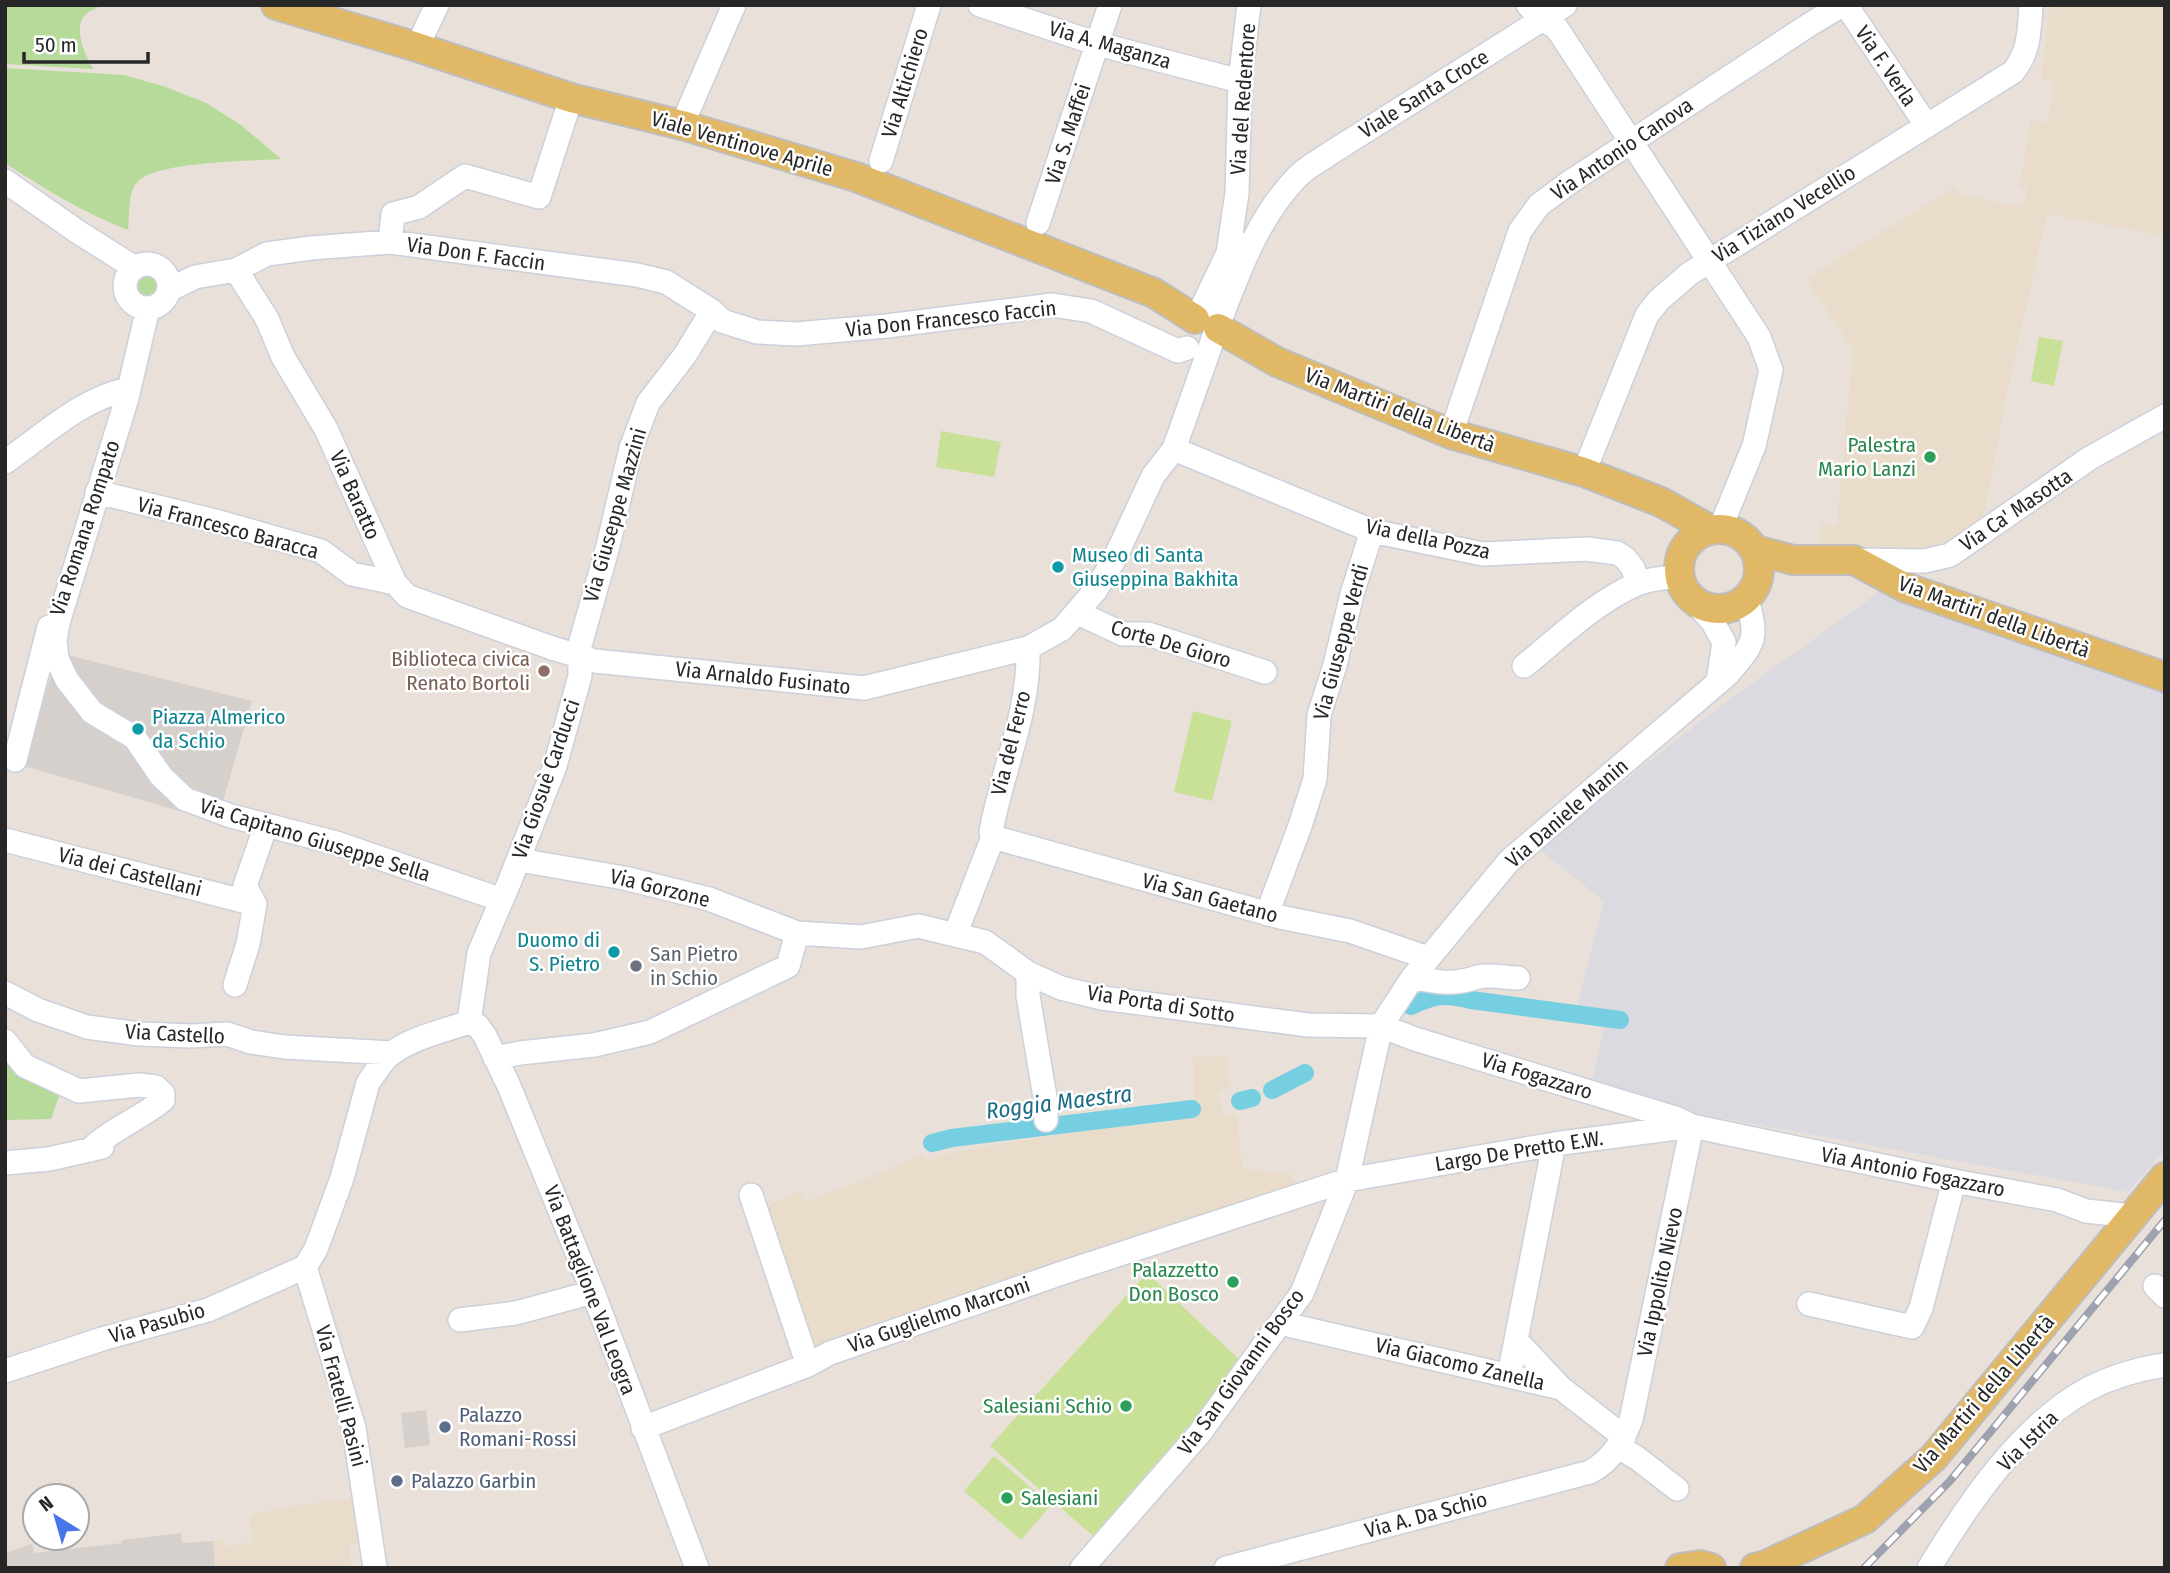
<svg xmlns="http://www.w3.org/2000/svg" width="2170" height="1573" font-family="'Fira Sans Condensed',sans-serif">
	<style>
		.industrial { fill: #dbdae1 }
		.education { fill: #e9dcca }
		.green { fill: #b6da9a }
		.pitch { fill: #c9e197 }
		.plaza { fill: #d5d0cc }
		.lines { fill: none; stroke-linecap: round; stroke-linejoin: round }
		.canal { stroke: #75cfe1; stroke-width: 18 }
		.minor-casing { stroke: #ccd0db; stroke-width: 26 }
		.major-casing { stroke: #bebebe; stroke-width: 32 }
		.minor { stroke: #fff; stroke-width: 23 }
		.major { stroke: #e1b865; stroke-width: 28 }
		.rail-casing { stroke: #9da2af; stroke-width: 8 }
		.rail { stroke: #fff; stroke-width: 5; stroke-dasharray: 16; stroke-linecap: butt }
		.leisure-dot { fill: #2e9e5b; stroke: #fff; stroke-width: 2.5 }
		.culture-dot { fill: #0f9aa8; stroke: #fff; stroke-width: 2.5 }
		.education-dot { fill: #8d6e63; stroke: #fff; stroke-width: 2.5 }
		.worship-dot { fill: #6b7280; stroke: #fff; stroke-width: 2.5 }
		.service-dot { fill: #5c6f8a; stroke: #fff; stroke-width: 2.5 }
		.labels { text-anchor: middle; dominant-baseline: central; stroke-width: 5; stroke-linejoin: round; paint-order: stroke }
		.street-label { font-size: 21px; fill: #272727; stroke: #fff }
		.leisure-label { font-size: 21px; fill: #27864d; stroke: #fff; text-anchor: end }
		.culture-label { font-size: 21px; fill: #0d838f; stroke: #fff; text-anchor: start }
		.education-label { font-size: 21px; fill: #785e54; stroke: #fff; text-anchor: end }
		.worship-label { font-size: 21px; fill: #5b616d; stroke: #fff; text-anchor: start }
		.service-label { font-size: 21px; fill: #4e5e75; stroke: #fff; text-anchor: start }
		.water-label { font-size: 23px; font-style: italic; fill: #1a6d88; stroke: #fff }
	</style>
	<rect width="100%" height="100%" fill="#e8e0d9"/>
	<path class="industrial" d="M1882,590l283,97v463l-37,42 -539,-98 17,-75 -31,-5 29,-113 -65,-52 172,-136z"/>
	<path class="education" d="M2050,5h115v231l-118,-22 -37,164 -31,162 -22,17 -137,-7 1,-27 16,3 16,-177 -47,-70 149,-92 4,7 64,13 5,-18 -8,-2 11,-66 17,1 7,-40 -14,-3z
		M1228,1056l1,29 3,3 -14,3 5,26 14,-3 5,54 50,7 3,10 -493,165 -48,-138 46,-21 4,11 52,-19 68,-29 3,7 18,-7 135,-23 97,-9 -1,-4 19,-2 -2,-59z
		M345,1499l1,2 13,-2 5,43 -15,2 2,24h-136l-2,-27 10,-2 1,7 29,-4 -4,-27 38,-8z"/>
	<path class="green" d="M5,5h97c-4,3 -12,5 -16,9 -14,14 -1,41 7,55l-88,-5z
		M5,68l119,7 42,12 40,16 35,22 40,34c-30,2 -125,2 -144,23 -10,12 -7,34 -9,48 -44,-17 -83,-41 -123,-67z
		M132 287a15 15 0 1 1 30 0a15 15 0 1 1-30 0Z
		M5,1035l55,58 -9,26 -46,1z"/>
	<path class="pitch" d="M2039,337l24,4 -9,45 -23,-5z
		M941,431l60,11 -7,35 -58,-10z
		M1193,711l39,10 -20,80 -38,-9z
		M1147,1273l96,90 -150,173 -103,-90z
		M994,1456l57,49 -30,35 -57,-49z"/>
	<path class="plaza" d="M59,653l193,48 -35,121 -196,-57z
		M426,1410l4,35 -25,3 -4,-35z
		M181,1533l1,10 31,-2 2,27h-210v-15l27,-9 2,9 88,-10v-3z"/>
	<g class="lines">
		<path class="canal" d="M1411,1006c25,-12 34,-12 60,-6l149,20
			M1272,1090l33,-17
			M1240,1101l12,-3
			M932,1143l20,-5 240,-29"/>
		<defs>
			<path id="minor" d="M980,5l118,39 142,37
				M1528,5l14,15 14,7 203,310 12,33 -17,76 -34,83
				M1846,5l81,121
				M417,47l20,-42
				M682,125l52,-120
				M881,161l48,-156
				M5,181l73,51 57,36
				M1038,223l72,-218
				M390,242l3,-28 26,-7 46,-31 74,21 32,-99
				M1228,253l9,-60 3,-112 9,-76
				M125 286a22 22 0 1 1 44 0a22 22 0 1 1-44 0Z
				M236,270l31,49 16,38 43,72 69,154 12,13 145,52 43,13 269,27 164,-40 34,-19 33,-38 19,-31 39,-84 21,-27 41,-116
				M169,290l26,-13 41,-7 31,-16 44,-6 79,-6 247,33 29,7 46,29 10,10 35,11 39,2 91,-8 165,-21 39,6 87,40 9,-3
				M148,308l-21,90 -69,225 -3,17 2,19 10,21 25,32 43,26 26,38 24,23 46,17 105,27 166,57
				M1199,314l29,-61 8,-11
				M1219,323c20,-52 39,-106 79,-147 9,-9 21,-15 31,-22l236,-149
				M1451,434l69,-203 19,-26 31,-23 242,-159 30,-18
				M1174,449l198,82 111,23 104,-5 30,4 8,5 8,10 4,15
				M5,462c39,-27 77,-64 124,-73
				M1584,472l63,-157 12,-15 30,-26 324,-202c17,-21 16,-41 18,-67
				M97,492l122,30 102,29 31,23 43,9
				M1854,560l71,1 25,-6 140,-97 75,-42
				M1695,602l17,19 12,21 -6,40
				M1078,613l45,21h25l117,38
				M1524,666c35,-28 71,-64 113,-82 14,-6 28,-6 43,-7
				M15,760l34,-133
				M993,837l287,80 70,14 78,27
				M5,840l250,64
				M519,860l105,18 85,21 88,34
				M1267,914l33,-88 15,-47 4,-64 16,-50 17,-71 20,-63
				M955,935l38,-98 -2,-5c11,-62 39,-120 37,-184
				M1028,973v23l18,107v17
				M1413,977c25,6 41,8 65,0 11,-3 29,1 40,1
				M235,985l13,-41 7,-40 -10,-18 21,-61
				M5,993l33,17 49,17 53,7 51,2 36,-2 24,8 33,5 108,6
				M469,1022l10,-69 30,-70 46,-117 25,-90v-31l28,-99 23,-98 17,-45 37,-48 27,-44
				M469,1022l9,4 7,10 24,50 84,206 104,276
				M5,1041l20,25 54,25 60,-6 17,2 7,7v6c-23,19 -52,29 -73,50
				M495,1058l25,-5 74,-8 56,-13 138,-66 9,-33 64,4 57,-11 67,16 43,31 33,15 41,10 206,27 73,1 34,13 260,79 17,8 262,55 103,19 29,11 47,5
				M5,1163l44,-4 53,-12
				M751,1195l57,170
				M305,1267l49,161 21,140
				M2155,1286l10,10
				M1809,1304l103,23 9,-19 33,-127
				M460,1320l56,-7 77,-21
				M1280,1323l281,65 63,49
				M1516,1340l45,48
				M5,1371l97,-32 106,-29 97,-43 11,-18 26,-71 26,-95c7,-10 14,-23 24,-30 22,-16 52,-22 77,-31
				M1509,1376l45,-232
				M643,1428l165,-63 22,-12 238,-82 279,-91 207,-36 138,-18
				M1618,1447l19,11 40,31
				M1082,1568l117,-134 103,-141 45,-113 34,-154 32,-49 96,-116 219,-187c27,-32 30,-34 19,-75
				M1226,1568l364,-96c22,-12 32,-30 41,-52l61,-294
				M1929,1568c39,-64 92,-143 159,-179 25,-13 50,-20 77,-24"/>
			<path id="major" d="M276,5l141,42 154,51 111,27 174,52 298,116 41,26
				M1218,328l59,34 174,72 133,38 77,30 50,28
				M1679 569a40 40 0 1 1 80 0a40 40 0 1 1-80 0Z
				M1755,550l38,10h61l50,27 261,90
				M1680,1568l21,-3 10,3
				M1755,1568l11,-3 99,-46 69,-62 231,-280"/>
		</defs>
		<use href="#minor" class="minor-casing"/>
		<use href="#major" class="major-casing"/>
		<use href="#minor" class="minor"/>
		<use href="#major" class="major"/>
		<defs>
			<path id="rail" d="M1864,1568l86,-87 215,-261"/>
		</defs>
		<use href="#rail" class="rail-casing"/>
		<use href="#rail" class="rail"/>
	</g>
	<g class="leisure-dot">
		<circle cx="1930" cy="457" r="7"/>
		<circle cx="1233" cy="1282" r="7"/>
		<circle cx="1126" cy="1406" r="7"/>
		<circle cx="1007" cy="1498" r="7"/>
	</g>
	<g class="culture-dot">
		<circle cx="1058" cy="567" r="7"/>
		<circle cx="138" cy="729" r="7"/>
		<circle cx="614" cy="952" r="7"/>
	</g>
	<circle class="education-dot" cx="544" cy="671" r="7"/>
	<circle class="worship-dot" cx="636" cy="966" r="7"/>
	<g class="service-dot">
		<circle cx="445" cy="1427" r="7"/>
		<circle cx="397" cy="1481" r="7"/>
	</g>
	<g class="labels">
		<g class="street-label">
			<text transform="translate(1110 45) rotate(16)">Via A. Maganza</text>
			<text transform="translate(1886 66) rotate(56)">Via F. Verla</text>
			<text transform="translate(905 83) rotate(-73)">Via Altichiero</text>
			<text transform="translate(1424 94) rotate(-32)">Viale Santa Croce</text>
			<text transform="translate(1243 99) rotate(-86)">Via del Redentore</text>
			<text transform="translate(1068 134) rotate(-72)">Via S. Maffei</text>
			<text transform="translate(742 144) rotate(16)">Viale Ventinove Aprile</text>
			<text transform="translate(1622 149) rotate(-34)">Via Antonio Canova</text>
			<text transform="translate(1784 214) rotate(-32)">Via Tiziano Vecellio</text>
			<text transform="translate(476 254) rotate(8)">Via Don F. Faccin</text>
			<text transform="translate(951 319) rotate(-6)">Via Don Francesco Faccin</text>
			<text transform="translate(1400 410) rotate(21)">Via Martiri della Libertà</text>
			<text transform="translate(355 495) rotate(66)">Via Baratto</text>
			<text transform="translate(2016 510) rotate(-34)">Via Ca' Masotta</text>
			<text transform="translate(615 515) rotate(-74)">Via Giuseppe Mazzini</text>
			<text transform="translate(85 528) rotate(-72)">Via Romana Rompato</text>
			<text transform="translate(228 528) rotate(15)">Via Francesco Baracca</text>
			<text transform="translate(1428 539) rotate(12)">Via della Pozza</text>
			<text transform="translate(1994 617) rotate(20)">Via Martiri della Libertà</text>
			<text transform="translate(1341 642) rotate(-75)">Via Giuseppe Verdi</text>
			<text transform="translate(1171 644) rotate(16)">Corte De Gioro</text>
			<text transform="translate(763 678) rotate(6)">Via Arnaldo Fusinato</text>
			<text transform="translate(1011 743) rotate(-76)">Via del Ferro</text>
			<text transform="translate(546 779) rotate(-71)">Via Giosuè Carducci</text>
			<text transform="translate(1567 813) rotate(-41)">Via Daniele Manin</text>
			<text transform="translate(315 840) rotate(17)">Via Capitano Giuseppe Sella</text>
			<text transform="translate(130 872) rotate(14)">Via dei Castellani</text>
			<text transform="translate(660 888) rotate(14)">Via Gorzone</text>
			<text transform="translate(1210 898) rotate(15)">Via San Gaetano</text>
			<text transform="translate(1161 1004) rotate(9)">Via Porta di Sotto</text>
			<text transform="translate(175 1034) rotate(3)">Via Castello</text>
			<text transform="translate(1537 1076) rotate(17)">Via Fogazzaro</text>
			<text transform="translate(1519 1151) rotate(-9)">Largo De Pretto E.W.</text>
			<text transform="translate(1913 1172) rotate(11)">Via Antonio Fogazzaro</text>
			<text transform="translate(1660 1282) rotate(-78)">Via Ippolito Nievo</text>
			<text transform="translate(590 1290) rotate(69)">Via Battaglione Val Leogra</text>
			<text transform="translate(939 1315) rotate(-19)">Via Guglielmo Marconi</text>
			<text transform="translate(157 1323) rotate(-16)">Via Pasubio</text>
			<text transform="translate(1460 1364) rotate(13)">Via Giacomo Zanella</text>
			<text transform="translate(1241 1372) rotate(-54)">Via San Giovanni Bosco</text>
			<text transform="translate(1984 1394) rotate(-49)">Via Martiri della Libertà</text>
			<text transform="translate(341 1396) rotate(75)">Via Fratelli Pasini</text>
			<text transform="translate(2028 1441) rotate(-45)">Via Istria</text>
			<text transform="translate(1426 1515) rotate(-15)">Via A. Da Schio</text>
		</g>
		<g class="leisure-label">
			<text x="1916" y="445">Palestra<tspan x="1916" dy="24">Mario Lanzi</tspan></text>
			<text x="1219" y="1270">Palazzetto<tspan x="1219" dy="24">Don Bosco</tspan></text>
			<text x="1112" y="1406">Salesiani Schio</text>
			<text x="1021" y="1498" text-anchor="start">Salesiani</text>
		</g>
		<g class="culture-label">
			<text x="1072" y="555">Museo di Santa<tspan x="1072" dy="24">Giuseppina Bakhita</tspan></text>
			<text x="152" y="717">Piazza Almerico<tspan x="152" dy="24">da Schio</tspan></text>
			<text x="600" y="940" text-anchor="end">Duomo di<tspan x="600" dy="24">S. Pietro</tspan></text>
		</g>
		<g class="education-label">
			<text x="530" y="659">Biblioteca civica<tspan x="530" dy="24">Renato Bortoli</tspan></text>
		</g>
		<g class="worship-label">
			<text x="650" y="954">San Pietro<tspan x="650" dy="24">in Schio</tspan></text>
		</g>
		<g class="service-label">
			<text x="459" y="1415">Palazzo<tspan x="459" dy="24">Romani-Rossi</tspan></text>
			<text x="411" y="1481">Palazzo Garbin</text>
		</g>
		<g class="water-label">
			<text transform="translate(1059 1102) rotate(-7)">Roggia Maestra</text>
		</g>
	</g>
	<rect width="2170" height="1573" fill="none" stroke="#272727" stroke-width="14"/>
	<g transform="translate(56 1517) rotate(323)"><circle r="33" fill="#ffffff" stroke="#a9a9a9" stroke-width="2"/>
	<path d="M0-5L12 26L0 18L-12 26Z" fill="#4875e7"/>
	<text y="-10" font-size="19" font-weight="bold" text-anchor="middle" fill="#272727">N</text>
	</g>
	<path d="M24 52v10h124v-10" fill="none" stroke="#272727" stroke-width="3.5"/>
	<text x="35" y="52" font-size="21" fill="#272727" stroke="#ffffff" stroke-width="5" paint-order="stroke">50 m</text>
</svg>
